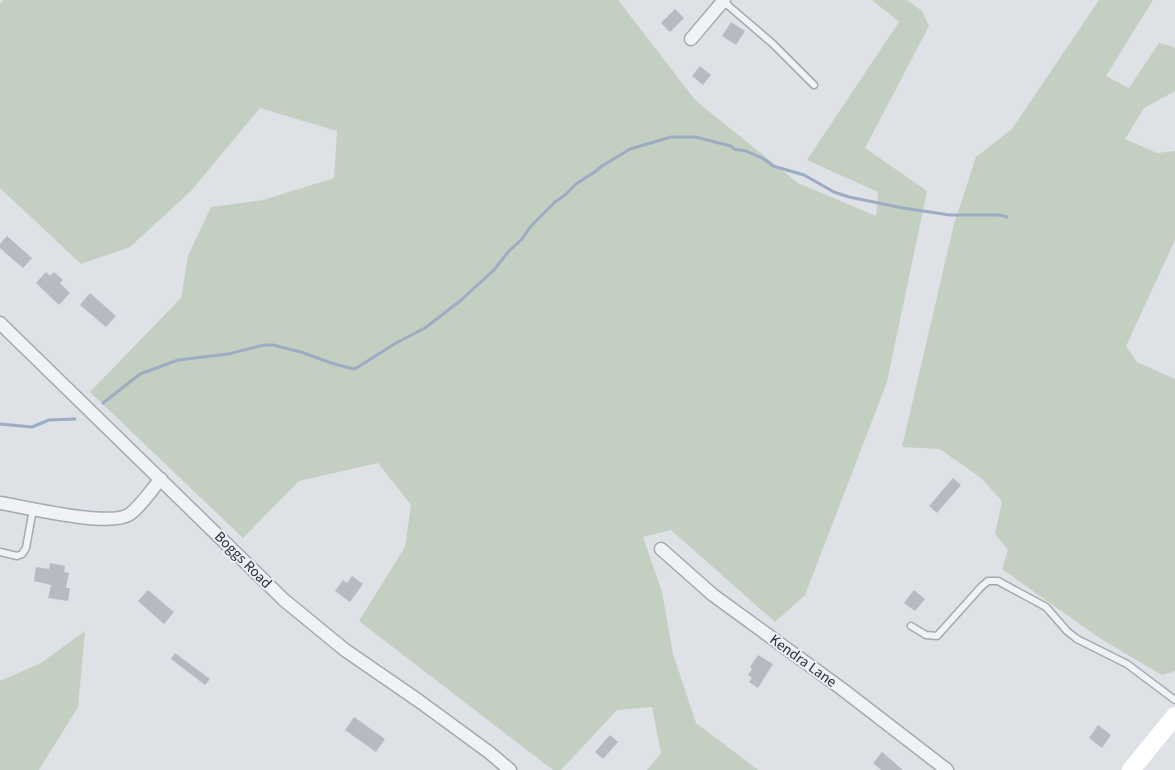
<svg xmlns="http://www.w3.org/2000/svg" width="1175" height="770" font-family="'Source Sans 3',sans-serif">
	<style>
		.green { fill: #c3cfc0 }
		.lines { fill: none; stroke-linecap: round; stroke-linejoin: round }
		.stream { stroke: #9cadc3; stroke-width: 3 }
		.building { fill: #b6bac2 }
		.lane-casing { stroke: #a4a8af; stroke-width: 9 }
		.street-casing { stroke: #a4a8af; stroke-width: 15 }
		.lane { stroke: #f0f2f5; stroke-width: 6 }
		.street { stroke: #f0f2f5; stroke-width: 12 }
		.secondary { stroke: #fff; stroke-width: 18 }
		.labels { text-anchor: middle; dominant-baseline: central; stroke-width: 4; stroke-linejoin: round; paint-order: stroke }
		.street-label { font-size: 15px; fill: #292f3b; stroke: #edf0f4 }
	</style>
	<rect width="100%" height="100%" fill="#dee1e6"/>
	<path class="green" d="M3,0h615l78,101 102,82 78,33 2,-24 -71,-32 92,-138 -27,-22h35l15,11 7,15 -64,122 62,43 -40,191 -82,213 -30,27 -104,-92 -28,7 19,55 11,62 23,69 62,47h-111l14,-17 -9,-46 -35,3 -56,60h-8l-194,-149 46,-74 6,-42 -33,-42 -79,18 -56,57 -153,-146 91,-94 7,-42 23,-49 52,-7 71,-22 3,-47 -77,-23 -69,83 -61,56 -49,17 -81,-76v-184z
		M1099,0h54l-47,76 23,12 30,-45 15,4 1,2v42l-31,17 -19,31 32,14 18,-2v89l-49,106 11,16 38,17v292l-13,4 -61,-36 -99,-70 6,-19 -13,-16 7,-33 -21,-23 -41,-29 -38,-2 52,-223 22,-67 36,-28z
		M85,631l-7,76 -39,63h-39v-89l41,-18z"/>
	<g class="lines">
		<path class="stream" d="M103,403l37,-29 38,-14 50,-6 36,-9h9l28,7 30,11 23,6 4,-2 38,-24 29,-15 35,-27 34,-31 14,-18 14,-13 9,-13 24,-24 10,-7 11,-11 20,-13 6,-5 28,-17 41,-12h24l36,9 3,3 12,2 18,8 9,7 31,9 30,17 15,5 54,11 47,7h50l7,2
			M0,424l32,3 17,-7 26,-1"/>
	</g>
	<path class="building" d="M675,9l9,9 -14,14 -9,-9z
		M731,22l14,9 -9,14 -14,-9z
		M700,66l11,9 -8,10 -11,-9z
		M7,236l25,22 -9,10 -23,-20v-4z
		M46,272l4,4 4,-4 9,8 -3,3 10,10 -11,12 -23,-22z
		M90,293l26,23 -10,11 -26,-22z
		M953,478l8,7 -24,28 -8,-7z
		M50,563l15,3 -1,6 5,1 -3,15h4l-2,13 -20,-3 3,-13 -17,-4 2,-14 13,2z
		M352,576l11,8 -13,18 -15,-11 8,-11 4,3z
		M148,590l26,22 -10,12 -26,-23z
		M914,590l11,9 -10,12 -11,-8z
		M175,653l35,26 -5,6 -34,-26z
		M758,655l15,9 -15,24 -9,-6 3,-4 -4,-3 4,-6 -2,-2z
		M354,717l31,22 -9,13 -31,-22z
		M1098,725l13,10 -9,13 -13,-10z
		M610,735l8,7 -15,17 -8,-7z
		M882,752l21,18h-22l-8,-7z"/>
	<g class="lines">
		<defs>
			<path id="lane" d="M723,1l50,43 41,41
				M0,552l17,4 5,-2 4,-6 7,-39
				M911,626l15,9 11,1 44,-49 7,-6h10l48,26 21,24 10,8 50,25 48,36"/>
			<path id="street" d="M691,39l33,-39
				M0,323l284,277 61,50 74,51 71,52 20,17
				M0,503c25,4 111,25 130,11 12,-9 21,-24 31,-35
				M661,549l52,46 129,94 105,81"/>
		</defs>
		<use href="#lane" class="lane-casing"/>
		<use href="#street" class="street-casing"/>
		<use href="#lane" class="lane"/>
		<use href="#street" class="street"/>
		<path class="secondary" d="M1131,770l44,-54"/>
	</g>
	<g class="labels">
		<g class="street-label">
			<text transform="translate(243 560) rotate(45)">Boggs Road</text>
			<text transform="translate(803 661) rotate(36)">Kendra Lane</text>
		</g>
	</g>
</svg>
